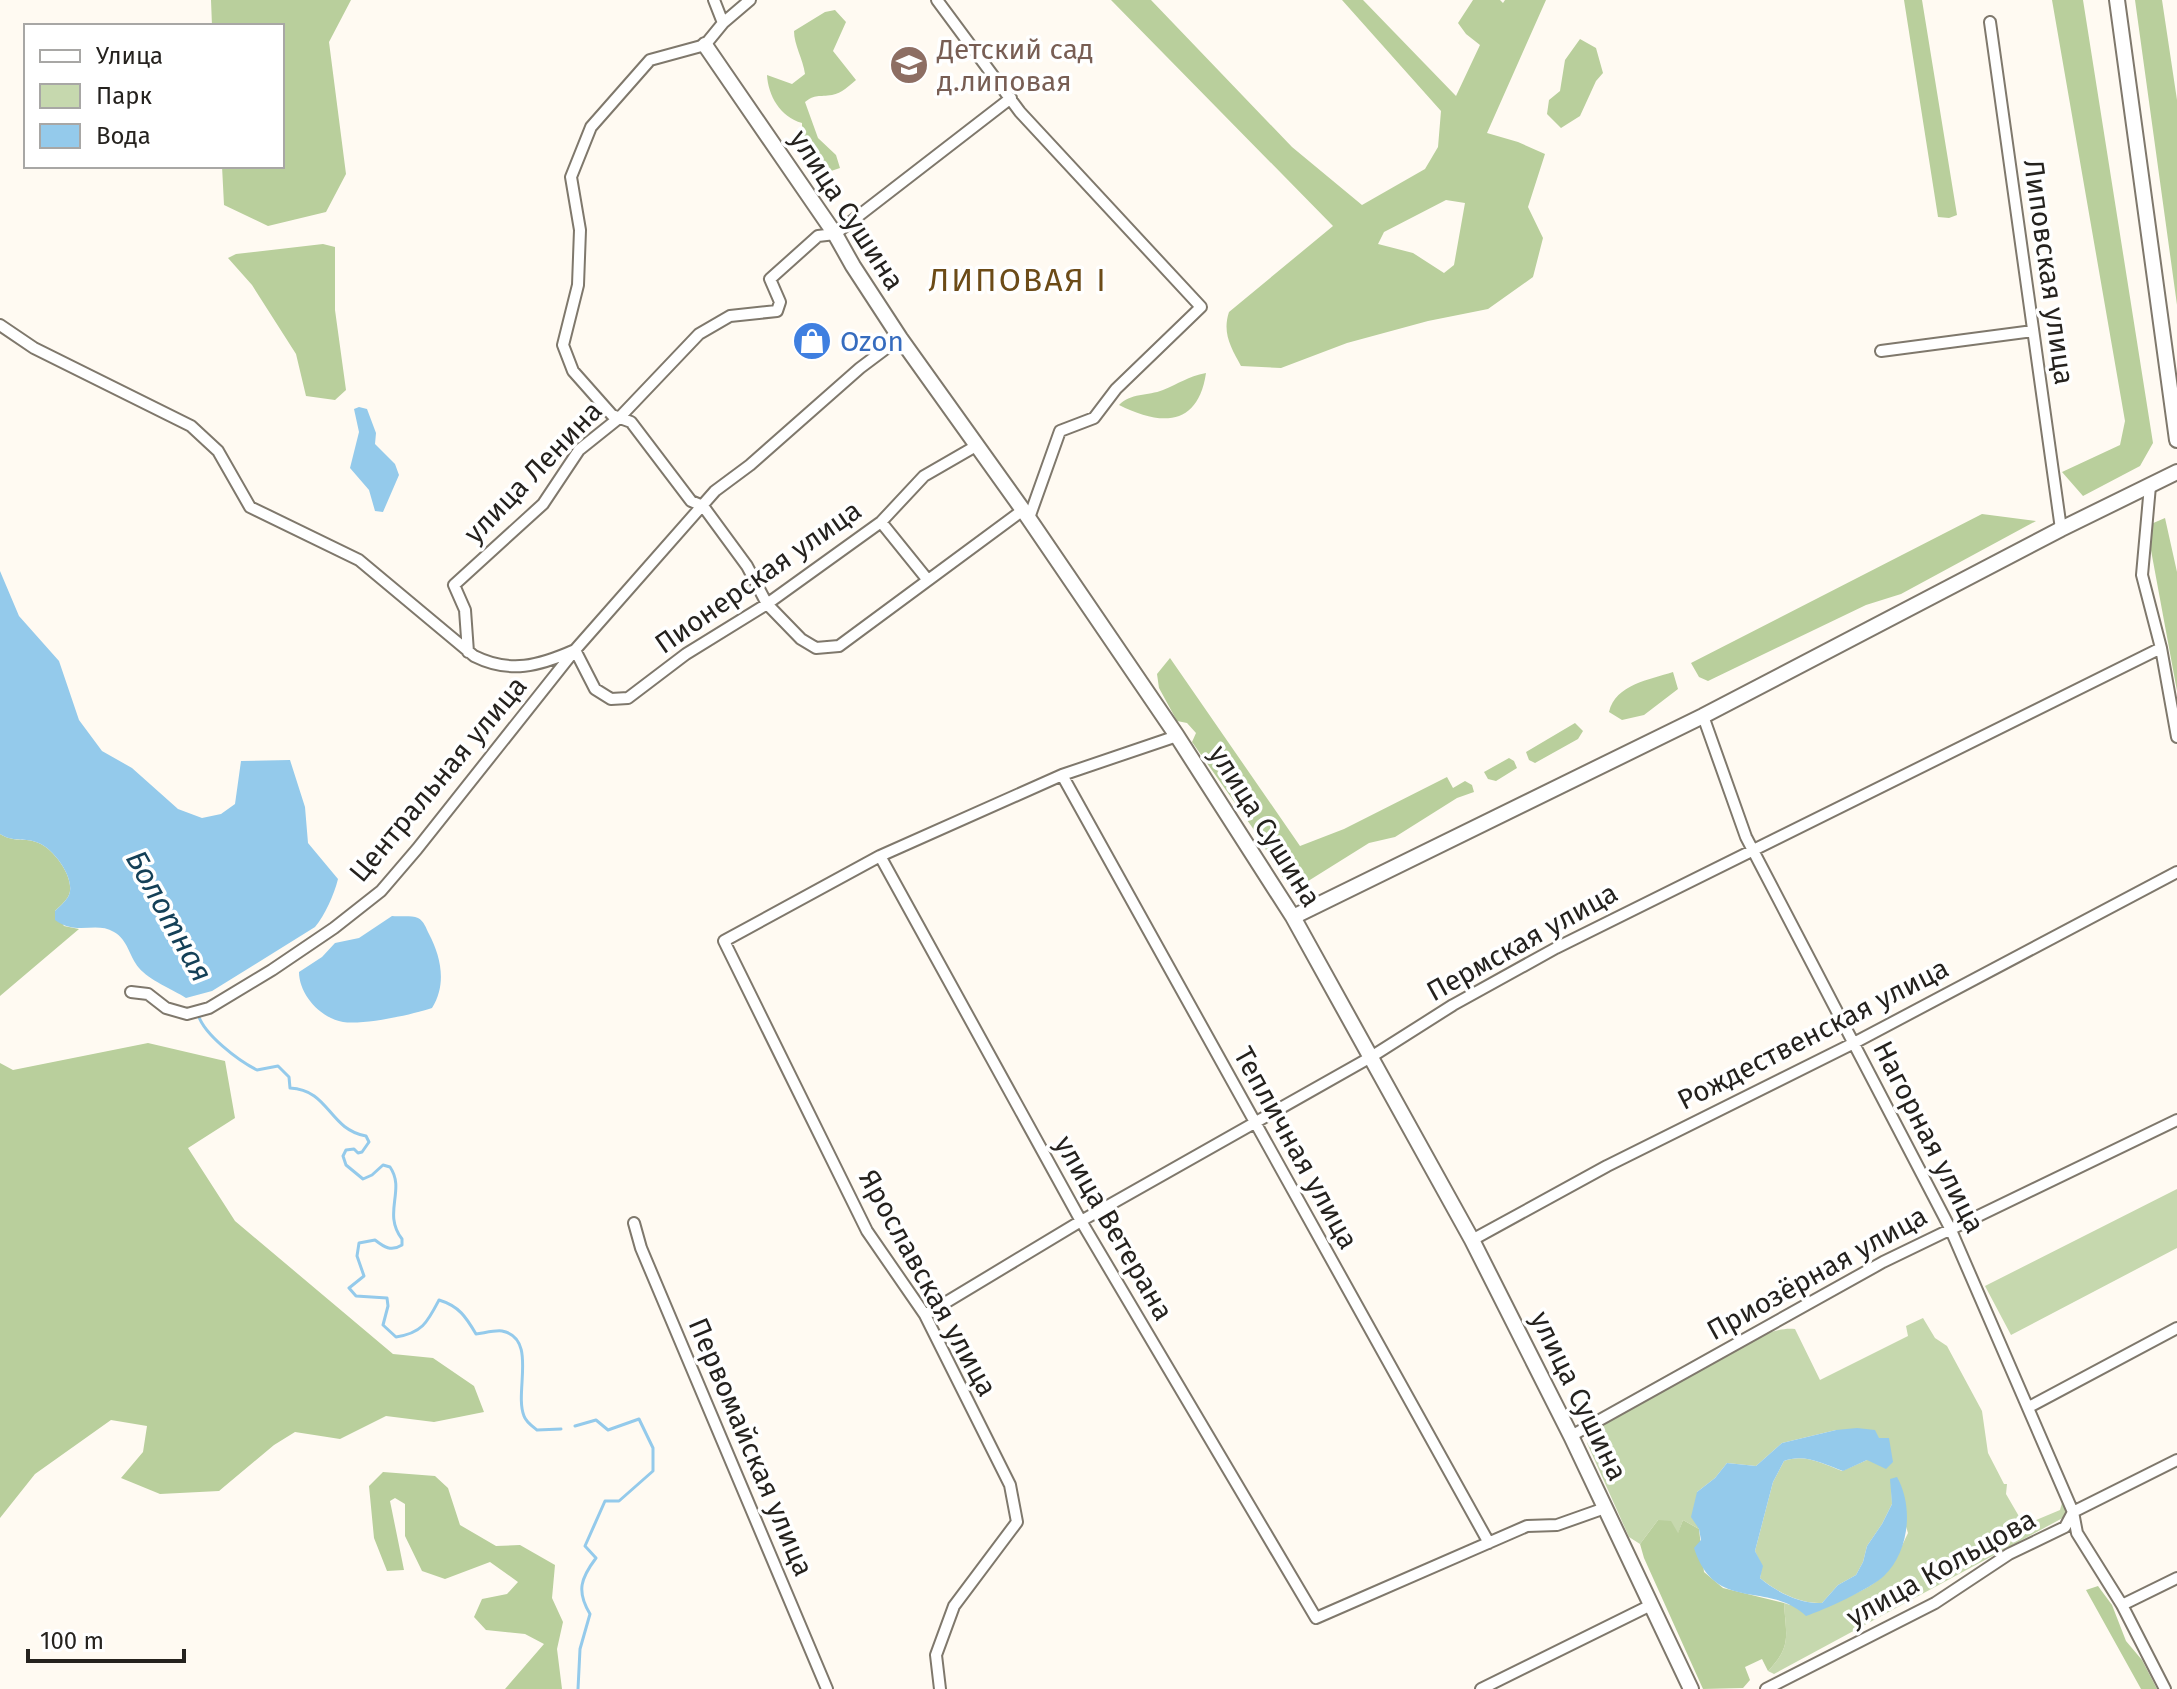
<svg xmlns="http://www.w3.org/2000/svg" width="2177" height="1689" font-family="'Fira Sans',sans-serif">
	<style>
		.green { fill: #c6d8ae }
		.forest { fill: #b9cf9c; fill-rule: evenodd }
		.water { fill: #94caeb }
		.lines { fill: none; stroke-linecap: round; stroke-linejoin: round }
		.stream { stroke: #94caeb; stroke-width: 3 }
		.street-casing { stroke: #7f786c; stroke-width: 14 }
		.secondary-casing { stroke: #7f786c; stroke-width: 18 }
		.street { stroke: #fff; stroke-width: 10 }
		.secondary { stroke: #fff; stroke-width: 14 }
		.labels { text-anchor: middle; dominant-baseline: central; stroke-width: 7; stroke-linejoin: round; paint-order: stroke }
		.education-label { font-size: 28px; fill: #785e54; stroke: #fff; text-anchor: start }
		.street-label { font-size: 28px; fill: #25221e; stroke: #fff }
		.shop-label { font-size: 28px; fill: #366cbe; stroke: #fff; text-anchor: start }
		.water-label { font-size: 30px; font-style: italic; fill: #144057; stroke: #fff }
		.quarter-label { font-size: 32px; letter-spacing: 2px; fill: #6c4b17; stroke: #fff }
	</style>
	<rect width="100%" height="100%" fill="#fffaf2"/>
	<path class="green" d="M2177,1189v59l-166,87 -26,-49z
		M1923,1318l12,20 12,8 35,65 6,42 16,31h3l-1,10 18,31 36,-15 2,-7 8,11 -296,160 -6,-3c24,-25 18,-35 16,-68 28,11 77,-7 99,-27 11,-10 18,-29 25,-43l-17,-54 1,25 -10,20 -15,22 -4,16 -7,13 -18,10 -16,18c-22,1 -45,-11 -62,-25l2,-12 -7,-15 18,-69 11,-21c20,-8 40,3 58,10l25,-11 12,-21 -43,-9 -54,13 -26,23 -29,-3 -12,15 -18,14 2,37 -16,-9 -5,14 -20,-14 -18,24 -11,-7 -42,-94c3,-4 5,-12 9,-16 11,-10 51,-27 66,-35 32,-16 98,-68 133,-63l25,51 88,-44 -2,-10z"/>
	<path class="forest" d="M211,0h140l-22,42 17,132 -20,38 -58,14 -44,-21 -2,-39h60v-140h-70z
		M1111,0h40l141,147 70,58 63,-36 13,-22 3,-36 -99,-111h21l93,96 24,-51 -14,-11 -8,-11 15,-23h27l3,3 2,-3h41l-59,133 31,9 27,12 -17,53 15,31 -10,39 -45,32 -60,12 -81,22 -66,25 -40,-2c-10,-18 -19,-33 -12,-54l104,-86zM1446,200l19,3 -11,62 -10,8 -31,-20 -35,-9 6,-12z
		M1904,0h18l35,215 -8,3 -11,-1z
		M2052,0h31l70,443 -13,23 -57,30 -21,-24 58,-27 5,-24z
		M2135,0h27l15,100v205z
		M835,10l11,12 -13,29 23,29c-7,6 -14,13 -24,15 -13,2 -17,-1 -27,7l13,36 18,17 4,13 -18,6 -20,-38v-13c-22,-6 -34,-28 -35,-48l25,9 13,-10c-2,-15 -11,-29 -11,-43l31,-19z
		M1580,39l16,9 7,25 -7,8 -16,35 -19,12 -14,-14 2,-14 11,-9 5,-31z
		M323,244l12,3v63l11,80 -11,10 -29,-4 -10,-42 -44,-69 -24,-27 8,-4z
		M1206,373c-8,54 -45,53 -87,32 11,-12 29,-9 44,-15 17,-7 24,-13 43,-17z
		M1982,514l54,7 -135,73 -35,11 -158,76 -9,-4 -8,-14z
		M2165,518l12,54v119l-29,-157 3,-10z
		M1170,658l130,188 44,-17 103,-52 6,11 12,-7 7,4 2,7 -17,6 -62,39 -26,6 -72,45 -11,-5 -34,-56 -60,-85 4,-9 -9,-10 -10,-2 -18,-33 -2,-14z
		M1673,672l5,17 -34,26 -22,5 -13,-8c7,-28 40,-32 64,-40z
		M1575,723l8,8 -5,8 -43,24 -6,-3 -3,-8z
		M1509,758l5,3 3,7 -21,13 -8,-2 -4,-7z
		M0,834c15,9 22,3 36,8 16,4 42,38 32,55 -3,5 -9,10 -13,14l9,15 15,3 -79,67z
		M148,1043l77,18 10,57 -47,30 47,73 158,133 40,4 41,28 10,26 -50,10 -48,-6 -46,23 -45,-7 -21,13 -55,46 -59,3 -39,-16 22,-26 4,-26 -36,-6 -76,54 -35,44v-455l13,7z
		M383,1472l52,4 13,12 12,37 36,21 24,-1 35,20 -3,33 11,24 -6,27 5,40h-57l39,-45 -19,-10 -39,-4 -12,-13 8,-18 25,-5 11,-12 -28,-20 -45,17 -23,-8 -17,-35v-32l-10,-6 -5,3 14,69 -17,1 -13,-33 -5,-52z
		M1658,1520l13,1 7,12 5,-13 16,9 5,43 19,16 61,15c2,33 8,43 -16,68l-6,-12 -17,8 5,13 -7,8 -40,1 -59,-131 -4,-14z
		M2098,1586l14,19 14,36 16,19 15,29h-16l-55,-99z"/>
	<path class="water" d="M359,407l8,2 9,24 -1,11 20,20 4,11 -16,37 -8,-1 -6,-21 -19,-22 9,-36 -5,-23z
		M0,571l19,45 40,45 20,59 23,31 30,17 46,41 24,9 19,-4 14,-10 6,-43 49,-1 15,47 3,36 30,36c-4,16 -13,36 -23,48l-103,64 -26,7c-14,-9 -37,-18 -47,-30 -10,-12 -11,-28 -25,-36 -18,-11 -38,4 -59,-12v-9c4,-4 10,-9 13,-14 10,-17 -16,-51 -32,-55 -14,-5 -21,1 -36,-8z
		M392,916c7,1 19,-1 26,2 6,3 8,10 11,16 12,23 18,50 3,74 -21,7 -68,17 -89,14 -23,-4 -44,-28 -44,-50l23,-15 13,-14 24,-5z
		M1857,1428l18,2 4,8h10l4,24 -7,7 -19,-9 -24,11c-19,-7 -39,-18 -59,-10l-11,21 -18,69 8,15 -3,12c16,14 41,26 62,25l16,-18 18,-10 7,-13 4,-16 15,-22 10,-20 -2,-25 7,-2c17,30 12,75 -13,99 -14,13 -60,34 -78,40 -38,-36 -91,-2 -112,-68l7,-8 -2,-11 -8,-12 6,-25 18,-14 12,-15 29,3 26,-23 54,-13z"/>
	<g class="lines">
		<path class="stream" d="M198,1014c5,20 41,47 59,56l21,-4 11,11 1,11c40,2 38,41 76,48l3,6 -7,10 -4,1 -4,-4 -8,1 -3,6 3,9 17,14 9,-4 11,-10 7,2c16,23 -8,46 12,72v6c-11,7 -18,2 -27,-5l-16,3 -2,13 7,20 -15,12 7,8 31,2 1,8 -5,19 13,12c26,-4 31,-14 43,-37 20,6 27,17 37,34 8,-1 19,-4 26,-3 36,7 12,61 22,85 2,6 8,10 13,14l24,-1
			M575,1426l21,-6 12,10 31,-11 14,29v23l-34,30h-14l-20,45 11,12c-15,20 -20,33 -6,56l-10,35 -2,40"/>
		<defs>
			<path id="street" d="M714,0l9,23
				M750,0l-27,23 -18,22 -55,15 -59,67 -20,50 9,53 -2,55 -15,60 10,26 39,44 19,7 60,79 12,5 44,60 20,38 34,35 15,9 23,-2 184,-136
				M937,0l83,112 181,195 -85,82 -22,29 -34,13 -31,87
				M1990,22l71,507
				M0,325l34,23 157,78 27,25 32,56 109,53 115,96c36,18 65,10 101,-6l20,39 16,10 17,-1 58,-44 81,-50 114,-82 43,-46 52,-30
				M1881,351l152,-20
				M2150,486l-8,89 19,73 16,89
				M881,522l46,57
				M468,652l-3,-42 -11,-25 89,-81 36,-54 40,-32 80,-84 31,-18 47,-5 3,-9 -10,-23 48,-43 17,-2 176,-136
				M1703,716l43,121 204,391 123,284 4,21 45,72 43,84
				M1062,775l427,768
				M880,856l201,365 235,397 211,-92 30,-1 48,-17
				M131,992l17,2 18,14 21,6 22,-6 63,-38 62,-42 47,-37 36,-42 158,-199 140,-159 35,-26 110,-97 40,-30
				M634,1223l7,25 186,441
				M1472,1240l135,-74 247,-123 323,-171
				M925,1315l156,-94 290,-164 82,-52 103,-57 605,-300
				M2029,1407l148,-79
				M1571,1436l312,-174 294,-142
				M2122,1605l55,-27
				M940,1689l-4,-34 18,-49 63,-84 -7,-37 -85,-170 -58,-84 -143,-290 156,-85 182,-81 115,-39
				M1481,1689l170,-84
				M1766,1689l169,-86 74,-49 56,-27 8,-15 104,-52"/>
			<path id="secondary" d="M2117,0l60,440
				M705,45l130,189 18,32 47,72 123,172 154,226 116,181 179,323 99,196 120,253
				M1293,917l410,-201 358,-187 116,-57"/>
		</defs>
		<use href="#street" class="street-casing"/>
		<use href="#secondary" class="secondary-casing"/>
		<use href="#street" class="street"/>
		<use href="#secondary" class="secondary"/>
	</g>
	<defs>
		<symbol id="school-disc" viewBox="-11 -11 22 22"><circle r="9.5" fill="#8d6e63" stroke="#fff"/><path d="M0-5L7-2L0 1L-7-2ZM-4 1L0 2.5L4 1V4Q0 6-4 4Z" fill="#fff"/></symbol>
		<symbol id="shop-disc" viewBox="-11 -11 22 22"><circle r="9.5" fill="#3f7fe0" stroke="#fff"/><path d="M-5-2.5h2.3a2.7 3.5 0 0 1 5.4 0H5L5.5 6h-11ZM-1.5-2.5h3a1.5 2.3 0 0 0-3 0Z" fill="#fff"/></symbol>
	</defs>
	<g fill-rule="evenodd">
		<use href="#school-disc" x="887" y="43" width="44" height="44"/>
		<use href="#shop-disc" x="790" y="319" width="44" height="44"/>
	</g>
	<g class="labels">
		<g class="education-label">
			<text x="937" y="49">Детский сад<tspan x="937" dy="32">д.липовая</tspan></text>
		</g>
		<g class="street-label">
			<text transform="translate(847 210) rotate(57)">улица Сушина</text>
			<text transform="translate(2049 272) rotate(82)">Липовская улица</text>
			<text transform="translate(533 472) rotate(-46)">улица Ленина</text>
			<text transform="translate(758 577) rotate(-35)">Пионерская улица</text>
			<text transform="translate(438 779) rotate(-50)">Центральная улица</text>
			<text transform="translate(1265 826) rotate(58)">улица Сушина</text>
			<text transform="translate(1522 942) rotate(-29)">Пермская улица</text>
			<text transform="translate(1813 1034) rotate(-27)">Рождественская улица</text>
			<text transform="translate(1929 1137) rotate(63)">Нагорная улица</text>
			<text transform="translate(1296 1148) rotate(61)">Тепличная улица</text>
			<text transform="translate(1114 1228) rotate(60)">улица Ветерана</text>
			<text transform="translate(1817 1273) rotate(-29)">Приозёрная улица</text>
			<text transform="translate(928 1283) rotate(61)">Ярославская улица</text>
			<text transform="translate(1579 1396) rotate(64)">улица Сушина</text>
			<text transform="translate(751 1447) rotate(67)">Первомайская улица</text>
			<text transform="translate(1941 1568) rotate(-29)">улица Кольцова</text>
		</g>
		<g class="shop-label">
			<text x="840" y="341">Ozon</text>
		</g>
		<g class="water-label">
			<text transform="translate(169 916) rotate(61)">Болотная</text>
		</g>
		<g class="quarter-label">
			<text x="1018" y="280">ЛИПОВАЯ I</text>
		</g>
	</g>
	<rect x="24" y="24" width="260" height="144" fill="#ffffff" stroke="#a8a7a5" stroke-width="2"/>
	<rect x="40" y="50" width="40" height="12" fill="#ffffff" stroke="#a8a7a5" stroke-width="2"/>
	<text x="96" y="64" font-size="24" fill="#25221e">Улица</text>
	<rect x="40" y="84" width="40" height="24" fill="#c6d8ae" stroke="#a8a7a5" stroke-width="2"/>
	<text x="96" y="104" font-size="24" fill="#25221e">Парк</text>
	<rect x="40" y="124" width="40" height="24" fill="#94caeb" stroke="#a8a7a5" stroke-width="2"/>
	<text x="96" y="144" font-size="24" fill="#25221e">Вода</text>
	<path d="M28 1649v12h156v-12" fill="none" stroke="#25221e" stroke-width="4"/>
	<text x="40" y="1649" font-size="24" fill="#25221e" stroke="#ffffff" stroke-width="6" paint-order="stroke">100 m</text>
</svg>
